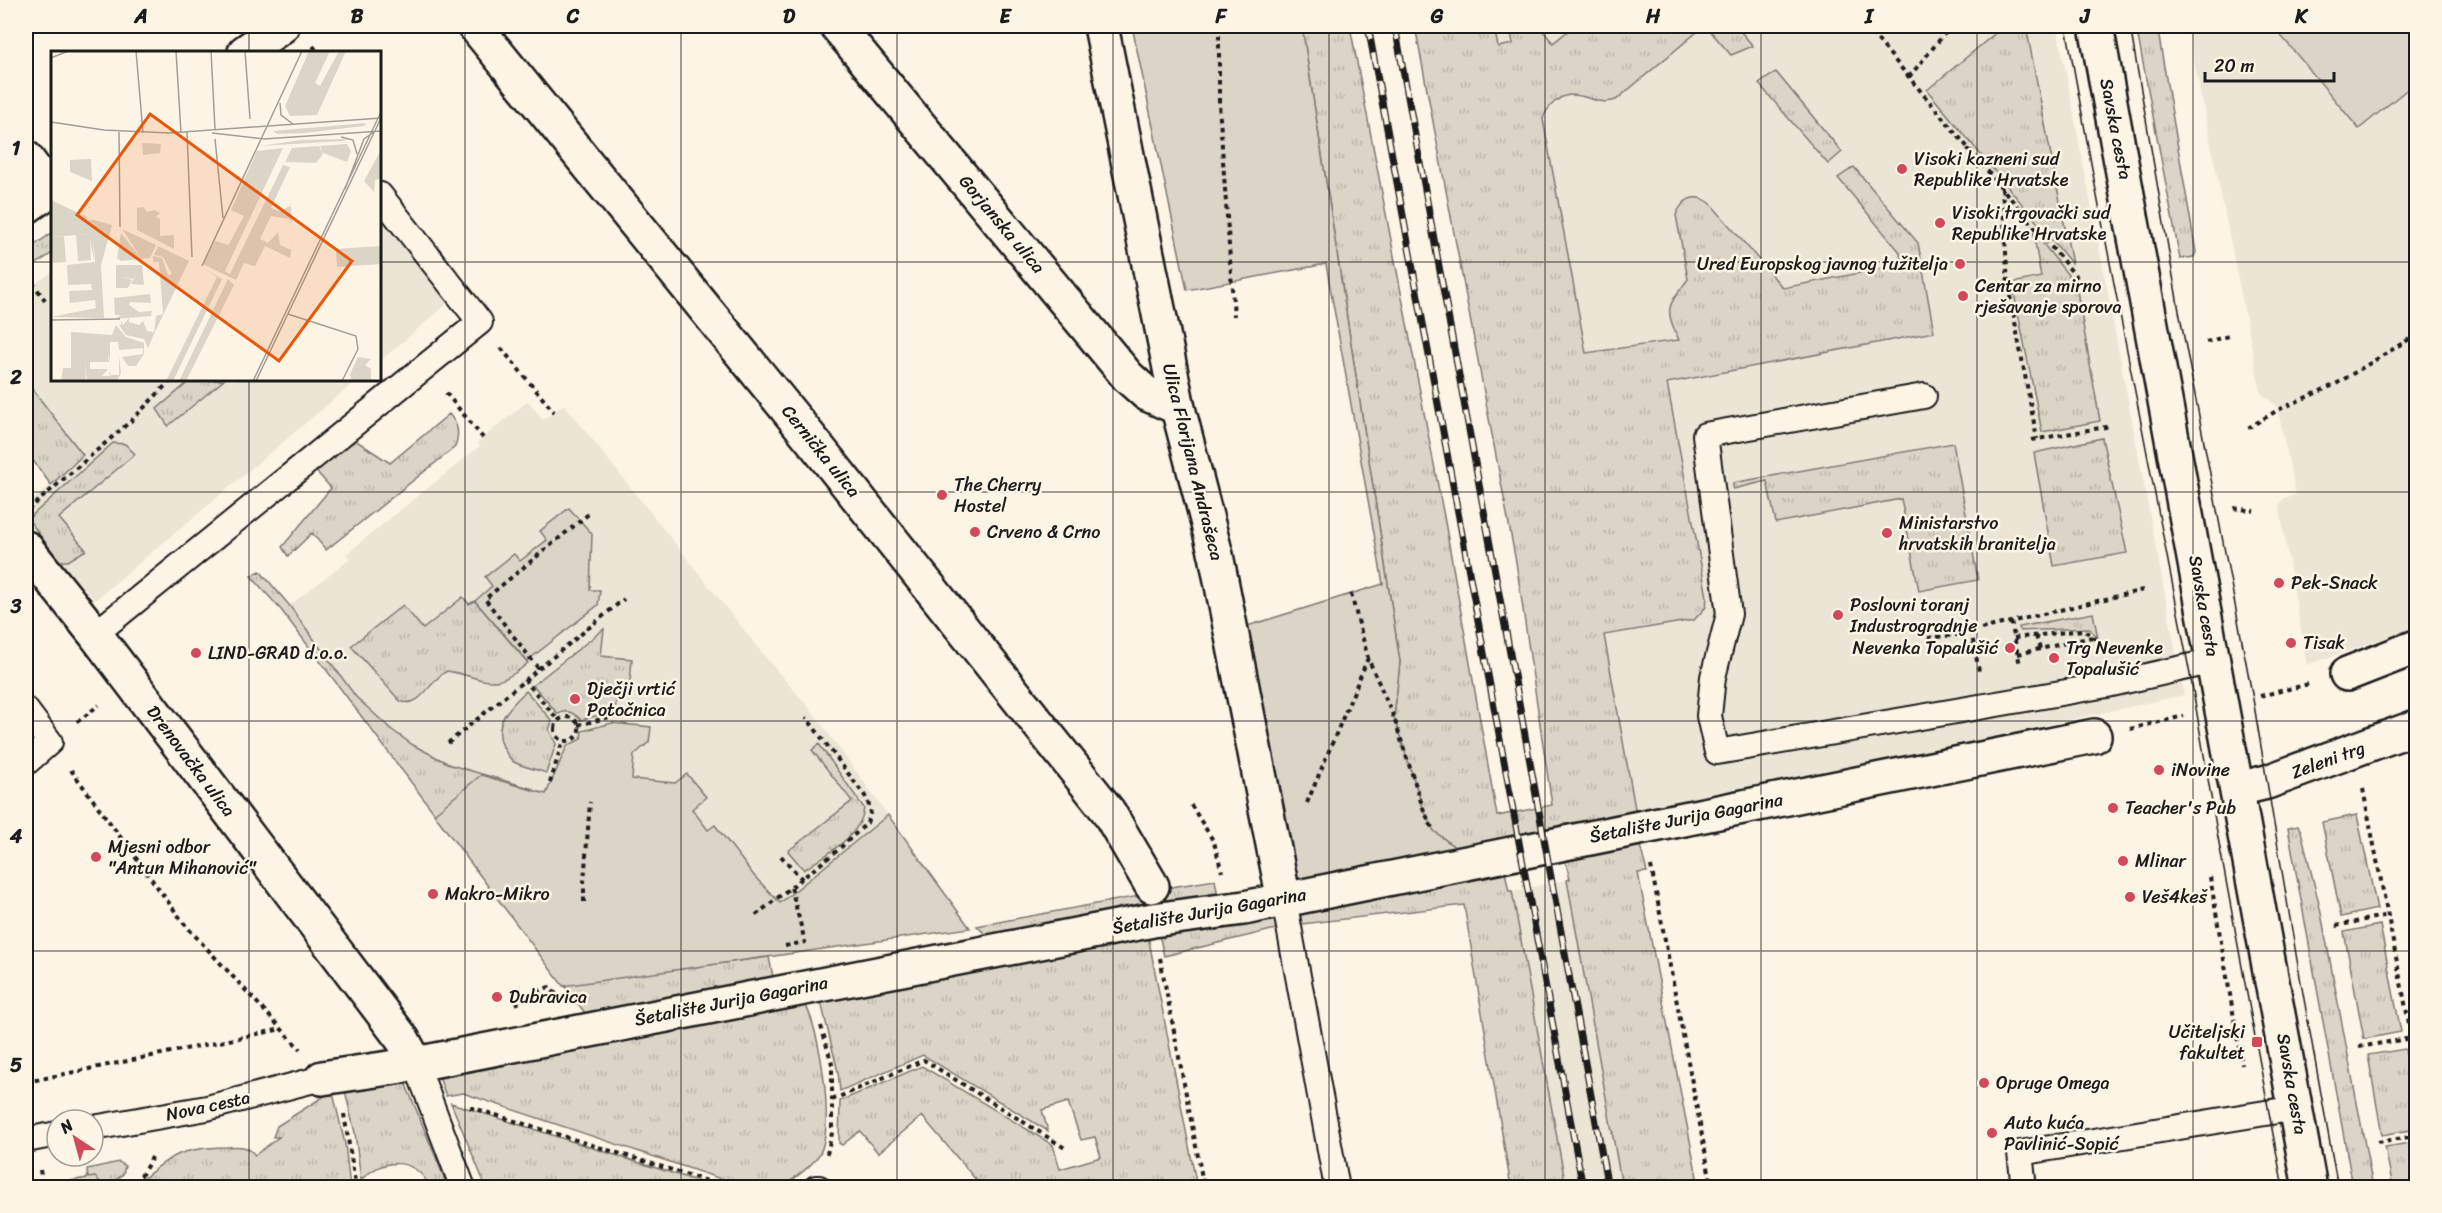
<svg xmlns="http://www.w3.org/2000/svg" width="2442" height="1213" font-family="Sriracha,sans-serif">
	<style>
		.built { fill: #ebe5d6 }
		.grass { fill: url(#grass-tufts); stroke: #7c7872; stroke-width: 1.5 }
		.park { fill: #dbd5c8; stroke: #7c7872; stroke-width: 1.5 }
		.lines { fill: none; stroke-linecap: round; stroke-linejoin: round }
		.lane-casing { stroke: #1c1c1c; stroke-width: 28 }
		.street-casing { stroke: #1c1c1c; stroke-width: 38 }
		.secondary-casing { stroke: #1c1c1c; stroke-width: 38 }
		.path { stroke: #1c1c1c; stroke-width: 4; stroke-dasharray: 4.5 4.5; stroke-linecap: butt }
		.lane { stroke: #fcf5e5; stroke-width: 24 }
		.street { stroke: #fcf5e5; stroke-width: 33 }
		.secondary { stroke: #fcf5e5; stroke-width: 33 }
		.tram { stroke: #1c1c1c; stroke-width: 1.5 }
		.rail-casing { stroke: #1c1c1c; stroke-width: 7 }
		.rail { stroke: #fcf5e5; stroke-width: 4.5; stroke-dasharray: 14; stroke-linecap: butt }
		.grid { fill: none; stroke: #1c1c1c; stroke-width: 1.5; stroke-opacity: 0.55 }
		.poi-dot { fill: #d1495b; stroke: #fcf5e5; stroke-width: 2 }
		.labels { text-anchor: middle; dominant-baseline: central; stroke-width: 5; stroke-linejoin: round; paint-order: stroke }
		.street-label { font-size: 18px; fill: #1c1c1c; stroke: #fcf5e5 }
		.poi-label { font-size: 18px; fill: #1c1c1c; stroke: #fcf5e5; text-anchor: start }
		.inset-road { fill: none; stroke: #a29e95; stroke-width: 1.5 }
		.view { fill: #e8590c; fill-opacity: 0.15; stroke: #e8590c; stroke-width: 3 }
		.inset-edge { fill: none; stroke: #1c1c1c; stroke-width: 3 }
		.neatline { fill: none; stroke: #1c1c1c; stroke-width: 2 }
		.grid-label { font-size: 20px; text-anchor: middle; font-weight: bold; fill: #1c1c1c }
	</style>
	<defs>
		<pattern id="grass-tufts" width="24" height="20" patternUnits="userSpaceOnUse" patternTransform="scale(1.5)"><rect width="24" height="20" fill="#dbd5c8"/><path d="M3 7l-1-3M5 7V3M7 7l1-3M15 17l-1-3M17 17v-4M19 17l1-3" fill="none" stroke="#bbb6ab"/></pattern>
	</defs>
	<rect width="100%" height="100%" fill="#fcf5e5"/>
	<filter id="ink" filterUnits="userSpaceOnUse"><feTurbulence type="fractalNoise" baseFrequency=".0167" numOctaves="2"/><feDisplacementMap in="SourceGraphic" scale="12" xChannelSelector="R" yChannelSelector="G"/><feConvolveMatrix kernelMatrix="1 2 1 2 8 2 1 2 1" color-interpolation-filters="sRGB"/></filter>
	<g filter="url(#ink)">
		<path class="built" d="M1416,26h641l127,669 -548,119 -32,-180 -88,-72z
			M2187,26h229v601l-109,38 -28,-160 5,-7 12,-3 -19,-89 -16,-13z
			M380,215l72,85 -72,61z
			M52,272v108h305l-262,220 -36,-39 -33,-47v-9l25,-20 -25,-34v-161z
			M528,401l15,19 21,-16 203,255 46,53 157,216 -407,58 -281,-375 68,-52 -4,-5 134,-108 -2,-4z
			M1567,880l55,307h-56l-54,-296z"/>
		<path class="grass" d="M1302,26h48l95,496 52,294 55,-11 -36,-243 -101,-536h79l4,21 15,-3 -3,-18h29l14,17 21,-17h130l-88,74c-16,6 -28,-5 -44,-5 -12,-1 -26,13 -29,24l43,234 93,-13c-15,-33 -12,-32 9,-61l-12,-64c7,-16 18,-23 34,-12l73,85 118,-23 -1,-13 -62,-74 16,-11 64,76 16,89 -267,51 40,214 -1,10 -12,13 -90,15 32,179 -53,8 -126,27 -24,-19 -10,-22 -29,-90 6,-56z
			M1706,26h30l17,20 -22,9z
			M2004,26h22l46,238 -145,-174z
			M2136,26h21l39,226 -2,5 -14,2z
			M1776,72l66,80 -14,12 -69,-80z
			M2033,231l43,54 24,136 -58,11 -30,-149 29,-6z
			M52,233v20l-26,18v-20z
			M191,380h33l-56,46 -11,-17z
			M26,381l57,74 -32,30 -25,-34z
			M449,414c9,10 11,19 6,33l-129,103 -14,-17 -24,23 -6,-9 49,-59 -15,-17 39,-31 35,23z
			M2102,438l25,115 -73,13 -20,-113z
			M113,443l12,1 10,10 -76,64 27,32 -18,11h-9l-31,-42z
			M1953,443l25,137 -59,11 -18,-92 -125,24 -9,-42 -34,8v-6z
			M260,571l29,34 67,92 36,33 21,15 38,20 82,24 132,182 104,-14 5,25 -186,35 -306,-406 -31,-35z
			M463,597l6,7 6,-3 53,62c-36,31 -43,14 -81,8 -17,8 -26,39 -47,30l-49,-55 52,-41 20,24z
			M2093,613l5,25 -9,-10 -69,3 -1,-4z
			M604,629l-3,27 31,3 -2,23 -13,11 -2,18 -34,9c-7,-7 -13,-11 -23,-6l-25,-29z
			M526,691l26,30 -3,9 7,14 -10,29c-10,-4 -23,-6 -32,-11 -5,-3 -8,-10 -11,-15 -11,-24 7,-41 23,-56z
			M819,744l45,64c-2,28 -39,47 -60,62l-16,-19 64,-50 -40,-51z
			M2357,815l20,94 -36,8 -19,-95z
			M2298,826l3,5 19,77 53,279h-20l-65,-359z
			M1639,842l8,30 -9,1 61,314h-77l-55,-307 3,-1 -5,-20z
			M1505,872l4,19h3l54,296h-55l-47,-282 -162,19 -2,-11z
			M1215,880l3,16 -58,7 -1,-14z
			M1144,895l3,14 -149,29 -13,-4 -8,-8z
			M1274,917l2,12 -112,27 -5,-22z
			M2380,925l21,107 -37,7 -20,-107z
			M1148,936l49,251h-215l-60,-71 -44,37 -18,-22 -18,14 -3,-2 1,-42 82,-35 131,79 7,24 41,-12 -6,-20 -14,3 -13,-38 -26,8 6,21 -125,-76 -83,36 -2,-19 -17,-70 2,-3z
			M804,1002c16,27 31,123 16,151 -7,13 -26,25 -37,34h-38l-282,-94 -17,3 -8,-22z
			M2405,1049l11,66v14l-34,6 -14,-80z
			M404,1080l44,107h-18c-16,-31 -47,-29 -69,-7l-6,-47 -10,-42z
			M333,1093l12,51 5,43h-217c37,-30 43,-39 93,-40 13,-1 21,-2 29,8l24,-18h-6l4,-11 49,-31z
			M451,1103l265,84h-230z
			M2416,1142v45h-23l-8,-40z
			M119,1162l6,4 -2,8 -15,13 -58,1 4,-4 34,-6 -1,-9z"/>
		<path class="park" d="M1132,26h170l98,636 -6,56 29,90 11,23 23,18 -113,20 -59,14 -41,-256 139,-43 -57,-320 -139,26z
			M2273,26h143v56l-57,47z
			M569,508l23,26 -2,56h10l-2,15 -71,56 -52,-60 17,-15 -7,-9 29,-23 6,7 27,-21 -7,-9z
			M612,723l39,4 -2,15 -15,13 -2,24 43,4 12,-9 19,23 -14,12 16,21 7,-5 40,52 25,26 108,-88 82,113 -407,58 -129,-172 47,-39 65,19 21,-48 14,-7 1,-8z
			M95,1177l10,10h-71l54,-9z"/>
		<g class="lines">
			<defs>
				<path id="lane" d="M1924,396l-219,39 24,179 -16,63 -4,39 8,36 390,-67 107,-24
					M95,634l385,-312 -100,-127
					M26,710l24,32 -24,21
					M1284,900l53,288
					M416,1064l47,124
					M93,1128l114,-20 115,-30
					M26,1140l31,-6
					M816,1188h3
					M2024,1188l-4,-35 276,-45"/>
				<path id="street" d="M475,26l337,414 296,371 44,75
					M837,26l291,351 19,17 31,14
					M1101,26l77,382 38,147 68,345
					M26,158l24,33
					M26,548l69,86 308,406 13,24
					M2347,674l69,-27
					M2238,789l29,-7 149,-55
					M322,1078l94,-14 737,-144 91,-12 850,-172"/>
				<path id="secondary" d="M2096,26l214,1162
					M245,52l37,-26
					M26,207l26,-18"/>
			</defs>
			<use href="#lane" class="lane-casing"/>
			<use href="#street" class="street-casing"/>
			<use href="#secondary" class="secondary-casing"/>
			<path class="path" d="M1219,26v78l15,212
				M1866,26l218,260
				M313,46l5,6
				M1909,77l42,-51
				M1953,162l17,-13
				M2002,188l6,97 29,154
				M27,275l18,25
				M2206,342l26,-7
				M501,348l53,64
				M446,393l37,45
				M2248,428l30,-18 58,-26 80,-49
				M2032,440l79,-14
				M2234,508l20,3
				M28,510l104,-90 39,-40
				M1351,594l17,64 26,60 29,90 10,22
				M2011,622l9,43
				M1971,631l8,40
				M2036,636l4,13
				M1928,638l28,-3 187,-45
				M2014,638l70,-8 24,19
				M2018,654l74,-17
				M538,668l-53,-69 106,-87
				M524,679l34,41
				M2260,696l49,-12
				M555 729a12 12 0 1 1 24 0a12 12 0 1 1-24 0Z
				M77,722l22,-17
				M578,725l36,-9
				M2130,729l54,-13
				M448,743l176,-144
				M71,770l115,156 114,123
				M550,783l13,-43
				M2363,789l53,270
				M1307,803l61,-145
				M1191,805l23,37 8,30
				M781,856l21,23
				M1651,866l61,322
				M2210,877l32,188
				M584,902v-20l6,-80
				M756,915l82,-65 29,-27 4,-13 -6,-14 -59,-79
				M2336,926l52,-11
				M785,946l20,-4 -14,-55
				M1160,958l44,230
				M518,1005l-1,-5 32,-13 9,9
				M821,1026l11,38v69l-5,21
				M2359,1047l53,-9
				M26,1082l256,-53
				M832,1100l92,-40 141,88
				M470,1107l260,81
				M344,1114l12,74
				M2378,1142l38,-6
				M40,1170l3,18
				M127,1188l14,-12 13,-22"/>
			<use href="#lane" class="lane"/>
			<use href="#street" class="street"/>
			<use href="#secondary" class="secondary"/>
			<path class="tram" d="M2066,26l31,170 96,494 24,142 66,356
				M2130,26l49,285 74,388 44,261 41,228"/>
			<defs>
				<path id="rail" d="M1368,26l215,1162
					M1395,26l213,1162"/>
			</defs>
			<use href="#rail" class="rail-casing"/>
			<use href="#rail" class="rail"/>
		</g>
	</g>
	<path class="grid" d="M249,26v26M465,26v1162M681,26v1162M897,26v1162M1113,26v1162M1329,26v1162M1545,26v1162M1761,26v1162M1977,26v1162M2193,26v1162M26,262h26M380,262h2036M249,380v808M26,492h2390M26,721h2390M26,951h2390"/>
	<g class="poi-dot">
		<circle cx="1902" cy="169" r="6"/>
		<circle cx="1940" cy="223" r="6"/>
		<circle cx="1960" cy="264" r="6"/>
		<circle cx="1963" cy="296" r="6"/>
		<circle cx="942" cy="495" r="6"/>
		<circle cx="975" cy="532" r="6"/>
		<circle cx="1887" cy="533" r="6"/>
		<circle cx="2279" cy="583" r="6"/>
		<circle cx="1838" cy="615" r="6"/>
		<circle cx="2291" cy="643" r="6"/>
		<circle cx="2010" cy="648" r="6"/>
		<circle cx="196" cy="653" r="6"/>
		<circle cx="2054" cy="658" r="6"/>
		<circle cx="575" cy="699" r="6"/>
		<circle cx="2159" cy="770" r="6"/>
		<circle cx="2113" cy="808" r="6"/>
		<circle cx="96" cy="857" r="6"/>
		<circle cx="2123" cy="861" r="6"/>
		<circle cx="433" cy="894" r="6"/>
		<circle cx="2130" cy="897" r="6"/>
		<circle cx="497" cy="997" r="6"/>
		<rect x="2251" y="1036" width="12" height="12" rx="3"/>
		<circle cx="1984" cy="1083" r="6"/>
		<circle cx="1992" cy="1133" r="6"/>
	</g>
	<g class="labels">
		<g class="street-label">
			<text transform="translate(2116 129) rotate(79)">Savska cesta</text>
			<text transform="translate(1002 224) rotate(50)">Gorjanska ulica</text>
			<text transform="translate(821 451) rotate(51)">Cernička ulica</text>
			<text transform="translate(1193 462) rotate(76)">Ulica Florijana Andrašeca</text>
			<text transform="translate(2204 606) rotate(80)">Savska cesta</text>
			<text transform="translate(2328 760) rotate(-20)">Zeleni trg</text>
			<text transform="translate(191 761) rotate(53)">Drenovačka ulica</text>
			<text transform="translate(1686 818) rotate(-11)">Šetalište Jurija Gagarina</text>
			<text transform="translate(1209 911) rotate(-10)">Šetalište Jurija Gagarina</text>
			<text transform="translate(731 1001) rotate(-11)">Šetalište Jurija Gagarina</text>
			<text transform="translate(2292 1084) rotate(80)">Savska cesta</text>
			<text transform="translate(208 1106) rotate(-12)">Nova cesta</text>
		</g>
		<g class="poi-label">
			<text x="1914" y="159">Visoki kazneni sud<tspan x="1914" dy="21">Republike Hrvatske</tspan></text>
			<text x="1952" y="213">Visoki trgovački sud<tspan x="1952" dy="21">Republike Hrvatske</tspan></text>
			<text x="1948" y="264" text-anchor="end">Ured Europskog javnog tužitelja</text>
			<text x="1975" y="286">Centar za mirno<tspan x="1975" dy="21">rješavanje sporova</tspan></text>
			<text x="954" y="485">The Cherry<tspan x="954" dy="21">Hostel</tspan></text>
			<text x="1899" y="523">Ministarstvo<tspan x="1899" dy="21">hrvatskih branitelja</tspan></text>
			<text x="987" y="532">Crveno &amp; Crno</text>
			<text x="2291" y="583">Pek-Snack</text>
			<text x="1850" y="605">Poslovni toranj<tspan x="1850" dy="21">Industrogradnje</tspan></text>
			<text x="2303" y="643">Tisak</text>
			<text x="1998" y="648" text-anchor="end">Nevenka Topalušić</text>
			<text x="2066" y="648">Trg Nevenke<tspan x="2066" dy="21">Topalušić</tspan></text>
			<text x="208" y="653">LIND-GRAD d.o.o.</text>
			<text x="587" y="689">Dječji vrtić<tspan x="587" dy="21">Potočnica</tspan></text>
			<text x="2171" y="770">iNovine</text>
			<text x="2125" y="808">Teacher's Pub</text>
			<text x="108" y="847">Mjesni odbor<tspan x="108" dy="21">"Antun Mihanović"</tspan></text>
			<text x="2135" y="861">Mlinar</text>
			<text x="445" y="894">Makro-Mikro</text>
			<text x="2142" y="897">Veš4keš</text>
			<text x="509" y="997">Dubravica</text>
			<text x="2245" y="1032" text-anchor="end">Učiteljski<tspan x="2245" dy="21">fakultet</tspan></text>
			<text x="1996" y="1083">Opruge Omega</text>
			<text x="2004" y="1123">Auto kuća<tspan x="2004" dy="21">Pavlinić-Sopić</tspan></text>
		</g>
	</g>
	<g transform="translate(51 51)">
		<rect width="330" height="330" fill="#fcf5e5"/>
		<path d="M258,0h21l-15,32 5,3 19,-35h7l-29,64 -27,1 -5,-10zM315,72l-2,3 -60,7 -27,1 -4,-3zM296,88l-4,2 -83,5 41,-6zM91,92l19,1 -1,9 -17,2zM296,93l4,7 -4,11 -24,-9 -3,-7zM268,95l4,8 -7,9 -31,-1 7,-14zM330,99v28l-6,2 -1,12 -10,-11zM232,114l7,2 -19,41 7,3 13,-5 1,17 -3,-4 -18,-3 -11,23 8,4 10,-11 2,13 11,5 2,-11 -3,19 -25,-12 -10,20 -11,-3 -8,17 -17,-8 3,-15 47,-87 4,-1 -48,102 5,3zM43,169l18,5 -11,40 3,53 -53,-1 45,-9 -1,-8 -25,3 -1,-12 23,-1 -1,-6 -23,1 -1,-20 28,-3 -2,-25 1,23 -5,-26 -38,3v-14zM71,178l34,16 -6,13 -29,3 -4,-3 4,-25 20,25zM107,195l31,15 -35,73 -8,-2 -2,-6h-23v-6l2,5 6,-7v4l10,3 4,-4 4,10 7,1 2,-16 7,-2 -4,-52h-6v-6l9,2 6,17 4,-1 -9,-17 -9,-2zM65,214h26l2,20 -13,-1 6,-12 -4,7 -11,-2 10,3 -4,8h-12zM152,217l19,11 -49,102h-7l51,-104zM177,228l6,6 -48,96h-7zM99,243l1,9 -21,-1 -1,3 10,7 13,-1 -1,5 -36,3 6,-4h-6l-1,-17zM65,274l10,12 18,6v11l-8,12h-8l-6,-9 21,-3v-6l-24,2 -1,-8h-8v18l-2,-7 1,9h-19v7h18l-6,7h8l-1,-5 2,4h8v-19l2,17 -4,8h-30l-2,-19 1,19h-25l2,-13h8v-36l41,3zM307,306l13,2 -6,6 6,4v12h-20l-1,-7z" fill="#dbd5c8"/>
		<path d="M68,274l26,1 1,6 8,2 -6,14 -4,-9 -18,-4z" fill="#dbd5c8"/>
		<path d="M232,97l-10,21 -4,1 -43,83 -4,4 -3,15 -16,-8 12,-23 14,4 15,-29 -13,-6 26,-59zM40,108l1,22 -22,-9v-12zM0,149l36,17 1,9 -37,2zM92,156l4,5 7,-2 6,3 -4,4 4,2v17l14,-1v14l-37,-19v-22zM39,183l1,26 -13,1 -2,-26zM13,185l2,26 -13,1 -2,-26zM330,195v18l-44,3 -1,-18z" fill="#dbd5c8"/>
		<path class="inset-road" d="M85,0l7,82M125,0l5,82M160,0l4,78M194,0l5,68M0,7l17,-7M0,52v24M229,52l1,12 12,9M0,71l53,8 65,3 212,-15M68,81l1,95M136,81l5,125M161,82l52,6 117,-8M290,86l12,3 4,14M164,88l8,79M294,138l19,-50 10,-7M151,215l100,-215M237,263l68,22 2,13 -16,32M0,269l69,-1M202,330l128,-269M205,330l125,-263"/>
		<path class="view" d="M99,63l202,147 -73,100 -202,-146z"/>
		<rect width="330" height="330" class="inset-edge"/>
	</g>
	<rect width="2442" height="1213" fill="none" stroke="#fcf5e5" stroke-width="66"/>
	<g transform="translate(75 1138) rotate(324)"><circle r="28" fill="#fcf5e5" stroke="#a29e95" stroke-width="1.5"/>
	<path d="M0-4.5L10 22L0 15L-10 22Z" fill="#d1495b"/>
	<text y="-9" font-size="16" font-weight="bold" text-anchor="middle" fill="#1c1c1c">N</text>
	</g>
	<path d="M2205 72v9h129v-9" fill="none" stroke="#1c1c1c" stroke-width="3"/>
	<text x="2214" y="72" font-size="18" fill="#1c1c1c" stroke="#fcf5e5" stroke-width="4.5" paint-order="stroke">20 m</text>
	<rect x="33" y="33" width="2376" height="1147" class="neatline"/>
	<g class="grid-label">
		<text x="141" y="23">A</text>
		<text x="357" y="23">B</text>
		<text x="573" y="23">C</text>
		<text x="789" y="23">D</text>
		<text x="1005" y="23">E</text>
		<text x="1221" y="23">F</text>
		<text x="1437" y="23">G</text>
		<text x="1653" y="23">H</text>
		<text x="1869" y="23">I</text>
		<text x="2085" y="23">J</text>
		<text x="2301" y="23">K</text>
		<text x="16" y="155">1</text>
		<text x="16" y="384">2</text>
		<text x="16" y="613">3</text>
		<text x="16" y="843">4</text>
		<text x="16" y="1072">5</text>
	</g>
</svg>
